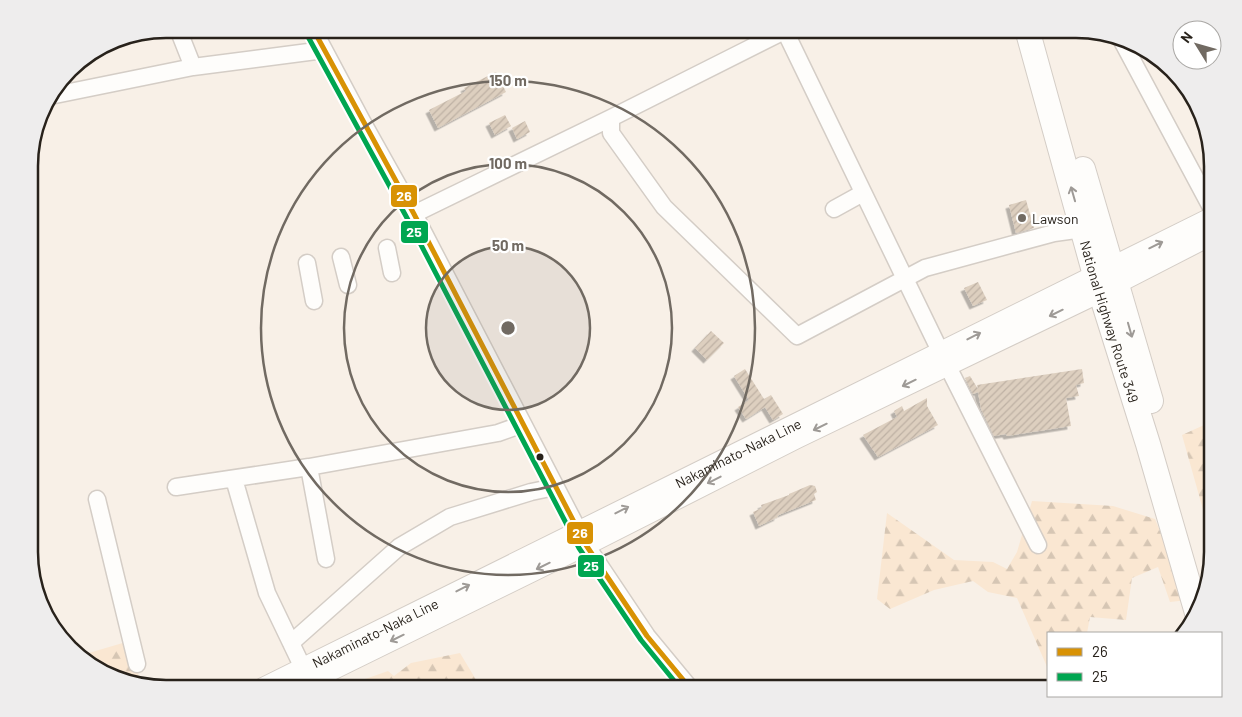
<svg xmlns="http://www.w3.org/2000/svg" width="1242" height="717" font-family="Barlow,sans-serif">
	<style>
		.forest { fill: url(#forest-firs) }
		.building { fill: url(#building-hatch); filter: url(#shadow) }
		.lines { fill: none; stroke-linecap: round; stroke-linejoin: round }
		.minor-casing { stroke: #d4cdc6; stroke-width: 19 }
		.major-casing { stroke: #d4cdc6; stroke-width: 22 }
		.highway-casing { stroke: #d4cdc6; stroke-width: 26 }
		.minor { stroke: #fefdfb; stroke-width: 16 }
		.major { stroke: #fefdfb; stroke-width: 20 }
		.highway { stroke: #fefdfb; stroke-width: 24 }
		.bus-1-casing { stroke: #fff; stroke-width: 9 }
		.bus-2-casing { stroke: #fff; stroke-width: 9 }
		.bus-1 { stroke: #d89204; stroke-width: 5 }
		.bus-2 { stroke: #00a651; stroke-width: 5 }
		.oneway { stroke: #9e9a96 }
		.ring { fill: none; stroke: #716a62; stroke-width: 2.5 }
		.poi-dot { fill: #716a62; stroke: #fff; stroke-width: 2 }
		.bus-dot { fill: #28221b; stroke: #fff; stroke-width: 2 }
		.labels { text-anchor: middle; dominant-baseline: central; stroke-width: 4.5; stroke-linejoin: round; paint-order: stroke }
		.poi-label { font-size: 14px; fill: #28221b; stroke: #fff; text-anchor: start }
		.street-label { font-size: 14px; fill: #28221b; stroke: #fff }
		.rim { fill: none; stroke: #28221b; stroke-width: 2.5 }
		.centre { fill: #716a62; stroke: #fff; stroke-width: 2.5 }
		.ring-label { font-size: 15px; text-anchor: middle; font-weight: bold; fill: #716a62; stroke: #fff; stroke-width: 4.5; stroke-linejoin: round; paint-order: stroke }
		.line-badge { stroke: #fff; stroke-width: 2 }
		.badge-label { font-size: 14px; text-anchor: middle; font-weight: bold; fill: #fff }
	</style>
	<defs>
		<pattern id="forest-firs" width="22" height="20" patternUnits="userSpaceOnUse" patternTransform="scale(1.25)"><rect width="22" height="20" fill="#fae7d2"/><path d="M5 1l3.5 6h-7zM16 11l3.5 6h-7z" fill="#d6c6b4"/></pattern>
		<pattern id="building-hatch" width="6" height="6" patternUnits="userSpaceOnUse" patternTransform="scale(1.25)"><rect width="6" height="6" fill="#ddcfbf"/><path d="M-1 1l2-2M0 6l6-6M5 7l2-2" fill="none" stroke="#beb1a4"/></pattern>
		<filter id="shadow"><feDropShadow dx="-3.5" dy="3.5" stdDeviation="0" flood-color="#0004"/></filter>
	</defs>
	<rect width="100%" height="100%" fill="#f8f0e7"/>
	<path class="forest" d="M1213,421v124l-31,-110z
		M1032,501l81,5 42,13 33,81 -18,2 -12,-35 -26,11 -6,42 -36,-3 -3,16h-39v36l-31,-71 -29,-6 -15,-11 -39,9 -44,19 -13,-10 10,-86 67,47 39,2 14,7 10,-17z
		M126,642l15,40 -43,-12 -16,-15z
		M460,653l21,35h-128l-2,-4 37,-13 6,5 17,-13z"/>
	<path class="building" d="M496,72l10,20 -68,36 -9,-18 37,-19 -2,-3z
		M505,115l6,11 -16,9 -6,-12z
		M525,121l5,11 -13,7 -5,-11z
		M1026,200l8,28 -18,5 -7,-28z
		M978,282l9,18 -14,6 -9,-18z
		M711,331l13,12 -17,17 -12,-12z
		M745,369l19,30 7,-4 12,19 -10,6 -8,-13 -19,12 -8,-12 11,-7 -15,-24z
		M1082,369l2,14 -8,2 3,11 -13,2 5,28 -64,10 -1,-2 -12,2 -13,-27 -3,-17 -5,2 -8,-16 5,-2 8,13 -1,-4z
		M927,398v8l11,19 -60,32 -15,-22 34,-18 -3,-6 8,-5 2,5z
		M810,485l5,1 2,6 -3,2 2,6 -35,14 -4,2 1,1 -19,9 -6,-14 9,-4 -1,-3 28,-10v-1z"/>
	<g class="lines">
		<defs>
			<path id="minor" d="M178,29l15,38
				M313,29l49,92 52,93 172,331 61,91 43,52
				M785,31l156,322 97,192
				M1122,41l91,170
				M50,96l143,-29 131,-17
				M611,118v15l53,74 133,129 128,-68 129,-35 29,-4
				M834,209l29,-16
				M414,214l197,-96 177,-89
				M387,248l5,25
				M341,257l7,28
				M307,263l7,38
				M309,467l17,92
				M234,479l33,114 36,75 7,9
				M176,487l133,-20 189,-34 25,-9
				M97,499l40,165
				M291,643l108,-96 51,-30 81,-25 24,-5"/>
			<g id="major">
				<path id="s1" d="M263,688l950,-471"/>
				<path d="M295,688l291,-143 211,-107 303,-146 113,-58"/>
			</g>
			<g id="highway">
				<path id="s2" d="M1027,29l68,246 53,169 49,169"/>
				<path d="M1083,169l68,232"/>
			</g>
		</defs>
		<use href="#minor" class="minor-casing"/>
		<use href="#major" class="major-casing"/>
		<use href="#highway" class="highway-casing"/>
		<use href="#minor" class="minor"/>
		<use href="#major" class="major"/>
		<use href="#highway" class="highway"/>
		<defs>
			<path id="bus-1" d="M313,29l101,185 172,331 61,91 43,52"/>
			<path id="bus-2" d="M306,33l101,185 172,330 62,92 39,48"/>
		</defs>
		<use href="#bus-1" class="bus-1-casing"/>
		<use href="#bus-2" class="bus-2-casing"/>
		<use href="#bus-1" class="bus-1"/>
		<use href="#bus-2" class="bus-2"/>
	</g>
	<defs><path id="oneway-shaft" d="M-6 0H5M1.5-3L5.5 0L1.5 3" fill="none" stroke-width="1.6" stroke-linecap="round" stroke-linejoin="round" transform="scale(1.25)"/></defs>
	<g class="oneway">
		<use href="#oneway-shaft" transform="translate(1073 194) rotate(-106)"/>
		<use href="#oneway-shaft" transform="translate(1156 245) rotate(-26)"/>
		<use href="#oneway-shaft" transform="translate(1056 313) rotate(154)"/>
		<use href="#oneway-shaft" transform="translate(1130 330) rotate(74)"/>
		<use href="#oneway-shaft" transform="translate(974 336) rotate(-27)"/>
		<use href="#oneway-shaft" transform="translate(909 383) rotate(154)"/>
		<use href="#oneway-shaft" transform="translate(820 427) rotate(154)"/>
		<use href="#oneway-shaft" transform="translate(714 480) rotate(153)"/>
		<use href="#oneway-shaft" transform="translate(622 510) rotate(-27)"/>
		<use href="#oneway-shaft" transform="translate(543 566) rotate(154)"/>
		<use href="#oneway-shaft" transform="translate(463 588) rotate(-27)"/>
		<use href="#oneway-shaft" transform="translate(397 638) rotate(154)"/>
	</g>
	<circle cx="508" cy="328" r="82" fill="#716a62" fill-opacity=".12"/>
	<g class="ring">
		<circle cx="508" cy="328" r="82"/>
		<circle cx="508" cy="328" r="164"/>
		<circle cx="508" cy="328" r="247"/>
	</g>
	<circle class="poi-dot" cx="1022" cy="218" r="5"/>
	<circle class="bus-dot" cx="540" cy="457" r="4.5"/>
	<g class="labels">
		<g class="poi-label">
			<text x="1032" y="218">Lawson</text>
		</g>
		<g class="street-label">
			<text stroke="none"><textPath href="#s2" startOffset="304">National Highway Route 349</textPath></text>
			<text stroke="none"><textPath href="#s1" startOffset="530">Nakaminato-Naka Line</textPath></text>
			<text stroke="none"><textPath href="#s1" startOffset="125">Nakaminato-Naka Line</textPath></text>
		</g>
	</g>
	<path d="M0 0H1242V717H0ZM166 38H1076A128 128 0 0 1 1204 166V552A128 128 0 0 1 1076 680H166A128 128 0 0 1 38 552V166A128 128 0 0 1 166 38Z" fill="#eeeded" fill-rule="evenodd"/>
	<path class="rim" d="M166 38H1076A128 128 0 0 1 1204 166V552A128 128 0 0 1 1076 680H166A128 128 0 0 1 38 552V166A128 128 0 0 1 166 38Z"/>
	<circle cx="508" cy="328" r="8" class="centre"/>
	<g class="ring-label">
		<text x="508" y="86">150 m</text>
		<text x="508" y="169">100 m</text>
		<text x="508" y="251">50 m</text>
	</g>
	<g class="line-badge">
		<rect x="390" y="184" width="28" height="24" rx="5" fill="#d89204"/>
		<rect x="400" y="220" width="29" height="24" rx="5" fill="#00a651"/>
		<rect x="566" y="521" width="28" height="24" rx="5" fill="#d89204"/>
		<rect x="577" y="554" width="28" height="24" rx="5" fill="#00a651"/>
	</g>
	<g class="badge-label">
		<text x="404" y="201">26</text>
		<text x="414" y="237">25</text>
		<text x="580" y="538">26</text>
		<text x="591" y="571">25</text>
	</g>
	<rect x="1047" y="632" width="175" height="65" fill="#ffffff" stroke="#a9a7a4"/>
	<rect x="1057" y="648" width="25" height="8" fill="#d89204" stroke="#a9a7a4"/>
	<text x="1092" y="657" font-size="15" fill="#28221b">26</text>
	<rect x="1057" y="673" width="25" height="8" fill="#00a651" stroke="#a9a7a4"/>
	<text x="1092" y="682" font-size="15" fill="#28221b">25</text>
	<g transform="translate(1197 45) rotate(307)"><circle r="24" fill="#ffffff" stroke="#a9a7a4"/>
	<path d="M0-4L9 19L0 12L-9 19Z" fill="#716a62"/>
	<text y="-8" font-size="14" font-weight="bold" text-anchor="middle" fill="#28221b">N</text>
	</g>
</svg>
